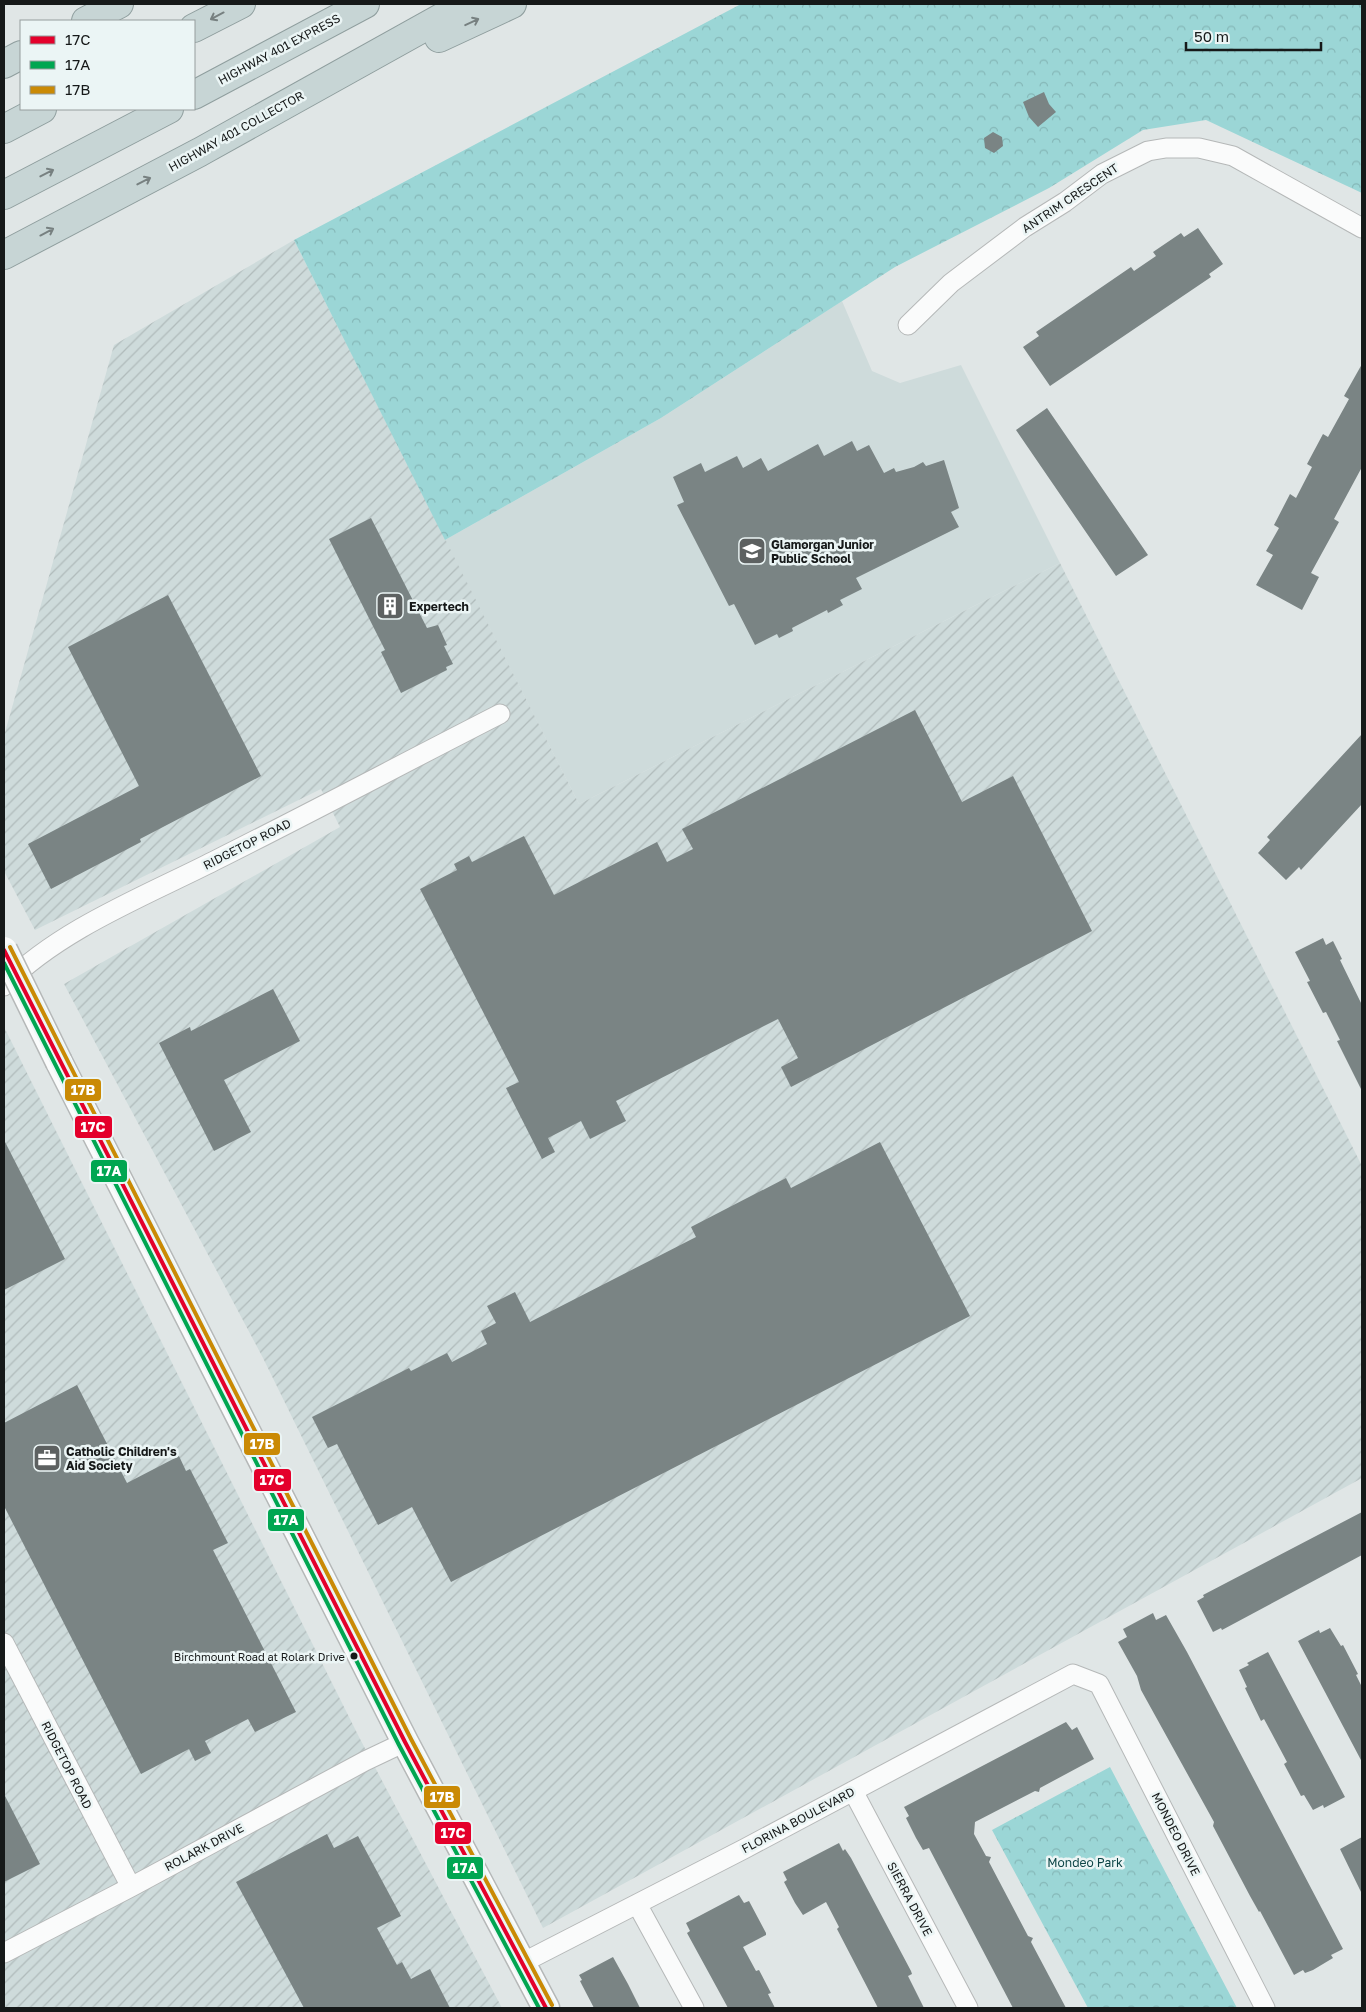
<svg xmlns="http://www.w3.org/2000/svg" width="1366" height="2012" font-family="'Golos Text',sans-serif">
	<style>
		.built { fill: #cedbdb }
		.industrial { fill: url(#industrial-furrows) }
		.forest { fill: url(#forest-crowns) }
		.building { fill: #7a8484 }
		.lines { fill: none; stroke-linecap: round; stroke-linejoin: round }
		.minor-casing { stroke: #b5b8b8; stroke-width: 21 }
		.secondary-casing { stroke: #b5b8b8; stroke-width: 29 }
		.motorway-casing { stroke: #8f9e9e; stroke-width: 30 }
		.minor { stroke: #fafbfb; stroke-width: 19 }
		.secondary { stroke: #fafbfb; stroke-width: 26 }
		.motorway { stroke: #c7d5d5; stroke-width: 28 }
		.secondary-bridge-casing { stroke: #b5b8b8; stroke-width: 29; stroke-linecap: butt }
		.secondary-bridge { stroke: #fafbfb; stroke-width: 26 }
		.bus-1-casing { stroke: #ebf5f5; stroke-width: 8 }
		.bus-2-casing { stroke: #ebf5f5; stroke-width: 8 }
		.bus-3-casing { stroke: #ebf5f5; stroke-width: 8 }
		.bus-1 { stroke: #e4002b; stroke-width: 4 }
		.bus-2 { stroke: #00a651; stroke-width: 4 }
		.bus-3 { stroke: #ca8a05; stroke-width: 4 }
		.oneway { stroke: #778080 }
		.bus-dot { fill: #161919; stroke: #ebf5f5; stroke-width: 2 }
		.labels { text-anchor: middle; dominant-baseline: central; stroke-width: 5; stroke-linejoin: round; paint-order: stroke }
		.bus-label { font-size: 11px; fill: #161919; stroke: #ebf5f5; text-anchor: end }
		.street-label { font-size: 12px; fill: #161919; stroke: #ebf5f5 }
		.poi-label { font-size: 12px; font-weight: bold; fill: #161919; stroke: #ebf5f5; text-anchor: start }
		.park-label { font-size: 12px; fill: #0d4546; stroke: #ebf5f5 }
		.line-badge { stroke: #ebf5f5; stroke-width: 2 }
		.badge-label { font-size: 14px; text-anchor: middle; font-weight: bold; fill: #fff }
	</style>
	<defs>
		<pattern id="industrial-furrows" width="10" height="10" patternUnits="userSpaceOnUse" patternTransform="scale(1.25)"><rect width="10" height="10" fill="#cedbdb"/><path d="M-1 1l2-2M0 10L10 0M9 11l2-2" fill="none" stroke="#b0bbbb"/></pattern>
		<pattern id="forest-crowns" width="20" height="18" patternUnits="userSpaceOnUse" patternTransform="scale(1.25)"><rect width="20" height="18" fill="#9bd6d6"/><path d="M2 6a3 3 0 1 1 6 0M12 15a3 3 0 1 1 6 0" fill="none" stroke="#85b7b7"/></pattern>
	</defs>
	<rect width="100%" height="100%" fill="#e0e6e6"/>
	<path class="built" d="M842,301l30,70 28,12 61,-18 99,198 -481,241 -134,-264 216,-122z"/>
	<path class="industrial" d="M294,240l285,564 481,-241 302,603v312l-819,450 -280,-570 -199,-374 276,-157 -19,-38 -286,141 -31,-59v-135l110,-391z
		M4,1027l355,710 143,271h-498z"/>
	<path class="forest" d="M741,4h621v189l-156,-73 -63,10 -94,58 -154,79 -234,151 -216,122 -151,-300z
		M1110,1767l127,241h-149l-96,-178z"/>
	<path class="building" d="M1044,92l5,12 7,8 -18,15 -9,-10 -6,-15z
		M993,132l9,5 1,9 -9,7 -9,-5 -1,-10z
		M1198,228l25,36 -14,10 2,3 -161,109 -27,-39 16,-11 -3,-4 95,-65 3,4 22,-15 -3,-4 28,-19 3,4z
		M1362,364v103l-28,52 5,3 -28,51 8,4 -17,33 -46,-25 17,-30 -7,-4 13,-23 -5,-3 16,-31 6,4 16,-31 -5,-3 16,-30 5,3 21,-38 -5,-3z
		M1047,408l101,147 -32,21 -100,-146z
		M852,441l5,10 12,-6 15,28 10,-5 2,4 18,-5 9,-5 3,4 18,-6 15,48 -8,4 8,15 -103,51 6,11 -22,11 3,5 -15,8 -1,-3 -35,18 1,3 -14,7 -2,-4 -22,11 -21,-41 -5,2 -52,-101 7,-3 -11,-25 28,-14 4,9 32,-16 6,12 18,-10 7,13 50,-27 6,12z
		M371,518l56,110 11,-3 9,20 -3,1 9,18 -7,3 1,3 -46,23 -20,-41 4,-2 -56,-111z
		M168,595l93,181 -121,63 1,3 -90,47 -23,-45 111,-58 -71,-139z
		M915,710l47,92 51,-26 79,155 -301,156 -10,-20 17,-9 -20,-39 -162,82 10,20 -36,18 -9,-18 -33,17 7,14 -13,7 -36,-71 13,-6 -99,-193 37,-19 -3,-6 15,-8 3,6 52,-26 30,59 103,-53 10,20 26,-13 -11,-20z
		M1362,734v70l-61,66 -2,-3 -13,13 -28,-27 12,-13 -3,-3z
		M1323,938l3,7 7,-4 9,18 -2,1 22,45v86l-25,-50 3,-1 -14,-28 -3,1 -16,-31 3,-1 -15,-29z
		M273,989l27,52 -76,39 27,52 -37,19 -55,-108 31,-16 1,4z
		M4,1140l61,119 -61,31z
		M880,1142l90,174 -519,266 -39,-75 -34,18 -41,-81 -9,4 -16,-31 97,-49 2,3 36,-18 5,9 35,-18 -6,-13 15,-8 -9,-17 28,-14 15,30 166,-85 -5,-10 95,-49 5,10z
		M77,1385l50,98 52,-27 7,15 4,-2 38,74 -15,7 83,162 -41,20 -7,-13 -43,22 6,12 -16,8 -6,-12 -48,25 -137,-268v-83z
		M1362,1512v43l-140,75 -1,-2 -8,4 -16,-31 7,-4 -1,-2z
		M1153,1613l3,7 10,-5 21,37 156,297 -12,6 2,3 -20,12 -8,3 -2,-3 -9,5 -34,-64 -1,1 -9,-16 -37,-70 1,-4 -73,-132 -4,-14 -19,-34 9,-5 -4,-8z
		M1330,1628l11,18 2,-1 15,29 -2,1 6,12v75l-64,-121 21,-11 1,3z
		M1268,1652l77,145 -21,11 -1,-3 -10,5 -9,-15 -3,1 -17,-32 3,-2 -16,-30 -7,-13 -3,2 -16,-33 2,-1 -8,-17 10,-5 -2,-2z
		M1066,1722l6,8 5,-3 17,32 -54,29 -1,4 -4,-1 -60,31 -1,12 12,22 5,1 -2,5 39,74 5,2 -2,4 35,66h-53l-84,-160 -6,2 -7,-12 -10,-20 3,-2 -5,-9z
		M4,1794l36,70 -36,18z
		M327,1834l7,14 24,-12 43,80 -24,12 20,37 5,-3 9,17 19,-10 20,39h-146l-68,-126z
		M1362,1837v57l-22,-45z
		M839,1843l4,8 2,-2 6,9 60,113 1,3 -4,2 16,32h-46l-41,-79 2,-2 -13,-25 -23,13 -8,-12 -11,-21 3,-2 -4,-8z
		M739,1895l5,8 5,-2 17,32v2l-23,12 13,24 3,-1 12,23 -3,1 7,14h-47l-41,-75 3,-2 -4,-8z
		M613,1957l15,27 12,24h-46l-12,-23 -2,-4 2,-1 -3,-5z"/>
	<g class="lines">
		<defs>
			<path id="minor" d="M908,325l43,-42 74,-56 40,-25 37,-28 46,-23 18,-3h33l34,8 129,72
				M4,986c54,-56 141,-90 210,-125 96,-48 190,-98 286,-147
				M4,1643l127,244
				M853,1791l115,217
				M637,1904l57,104
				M4,1953l127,-66 234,-126 40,-19
				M522,1963l222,-114 329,-175 26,10 166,324"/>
			<path id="secondary" d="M59,1062l346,680 141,266"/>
			<path id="motorway" d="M86,21l33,-17
				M194,28l47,-24
				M439,38l73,-34
				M4,64l17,-9
				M194,95l171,-91
				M4,129l38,-20
				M4,195l165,-86
				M4,255l196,-103 266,-148"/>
		</defs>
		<use href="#minor" class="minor-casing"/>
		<use href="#secondary" class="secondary-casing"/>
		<use href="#motorway" class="motorway-casing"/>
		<use href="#minor" class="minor"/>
		<use href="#secondary" class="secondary"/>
		<use href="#motorway" class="motorway"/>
		<defs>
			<path id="secondary-bridge" d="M4,950l55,112"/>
		</defs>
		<use href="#secondary-bridge" class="secondary-bridge-casing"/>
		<use href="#secondary-bridge" class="secondary-bridge"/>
		<defs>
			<path id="bus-1" d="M4,950l401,792 141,266"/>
			<path id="bus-2" d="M4,963l395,782 140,263"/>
			<path id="bus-3" d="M10,947l401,792 141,266"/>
		</defs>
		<use href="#bus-1" class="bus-1-casing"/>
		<use href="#bus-2" class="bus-2-casing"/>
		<use href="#bus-3" class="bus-3-casing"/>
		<use href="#bus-1" class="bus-1"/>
		<use href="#bus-2" class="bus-2"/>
		<use href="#bus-3" class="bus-3"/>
	</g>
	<defs><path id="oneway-shaft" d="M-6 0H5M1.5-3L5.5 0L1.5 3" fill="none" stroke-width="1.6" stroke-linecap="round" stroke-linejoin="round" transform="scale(1.25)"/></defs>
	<g class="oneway">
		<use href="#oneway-shaft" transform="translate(217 16) rotate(152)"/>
		<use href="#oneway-shaft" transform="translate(472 22) rotate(-25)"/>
		<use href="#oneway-shaft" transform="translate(47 173) rotate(-27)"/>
		<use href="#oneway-shaft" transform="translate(144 181) rotate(-27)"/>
		<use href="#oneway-shaft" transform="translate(47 232) rotate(-28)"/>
	</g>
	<defs>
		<symbol id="school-square" viewBox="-11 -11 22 22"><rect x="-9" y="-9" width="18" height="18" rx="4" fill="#5d6161" stroke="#ebf5f5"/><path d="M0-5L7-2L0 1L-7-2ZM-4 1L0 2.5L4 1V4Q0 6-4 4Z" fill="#fff"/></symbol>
		<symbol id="building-square" viewBox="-11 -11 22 22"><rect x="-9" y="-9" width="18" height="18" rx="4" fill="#5d6161" stroke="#ebf5f5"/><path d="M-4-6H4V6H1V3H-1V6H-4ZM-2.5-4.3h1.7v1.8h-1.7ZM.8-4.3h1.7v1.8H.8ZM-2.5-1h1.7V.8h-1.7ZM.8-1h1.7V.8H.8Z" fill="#fff"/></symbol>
		<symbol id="office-square" viewBox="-11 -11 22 22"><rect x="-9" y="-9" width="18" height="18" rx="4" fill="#5d6161" stroke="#ebf5f5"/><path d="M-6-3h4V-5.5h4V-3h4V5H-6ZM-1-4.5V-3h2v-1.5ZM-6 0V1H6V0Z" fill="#fff"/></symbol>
	</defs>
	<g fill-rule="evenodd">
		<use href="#school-square" x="736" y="535" width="32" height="32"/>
		<use href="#building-square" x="374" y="590" width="32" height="32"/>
		<use href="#office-square" x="31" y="1442" width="32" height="32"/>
	</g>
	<circle class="bus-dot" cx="354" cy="1656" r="4.5"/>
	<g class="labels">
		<g class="bus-label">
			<text x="345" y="1656">Birchmount Road at Rolark Drive</text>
		</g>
		<g class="street-label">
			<text transform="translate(279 49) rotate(-28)">HIGHWAY 401 EXPRESS</text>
			<text transform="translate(236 131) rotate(-29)">HIGHWAY 401 COLLECTOR</text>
			<text transform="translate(1070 198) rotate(-34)">ANTRIM CRESCENT</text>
			<text transform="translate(247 844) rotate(-27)">RIDGETOP ROAD</text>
			<text transform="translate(67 1765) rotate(63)">RIDGETOP ROAD</text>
			<text transform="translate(798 1820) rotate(-28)">FLORINA BOULEVARD</text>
			<text transform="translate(1176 1834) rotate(63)">MONDEO DRIVE</text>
			<text transform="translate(204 1847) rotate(-28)">ROLARK DRIVE</text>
			<text transform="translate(910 1899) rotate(62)">SIERRA DRIVE</text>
		</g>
		<g class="poi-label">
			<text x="771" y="544">Glamorgan Junior<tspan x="771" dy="14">Public School</tspan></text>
			<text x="409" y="606">Expertech</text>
			<text x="66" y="1451">Catholic Children's<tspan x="66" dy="14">Aid Society</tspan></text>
		</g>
		<g class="park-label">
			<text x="1085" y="1862">Mondeo Park</text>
		</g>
	</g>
	<g class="line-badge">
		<rect x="64" y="1078" width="38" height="24" rx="5" fill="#ca8a05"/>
		<rect x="74" y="1115" width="39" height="24" rx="5" fill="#e4002b"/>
		<rect x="90" y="1159" width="38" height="24" rx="5" fill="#00a651"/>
		<rect x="243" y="1432" width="38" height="24" rx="5" fill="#ca8a05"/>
		<rect x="253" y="1468" width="39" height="24" rx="5" fill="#e4002b"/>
		<rect x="267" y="1508" width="38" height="24" rx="5" fill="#00a651"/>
		<rect x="423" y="1785" width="38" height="24" rx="5" fill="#ca8a05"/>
		<rect x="434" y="1821" width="38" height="24" rx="5" fill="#e4002b"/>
		<rect x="446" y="1856" width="38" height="24" rx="5" fill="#00a651"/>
	</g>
	<g class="badge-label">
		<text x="83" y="1095">17B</text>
		<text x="93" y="1132">17C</text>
		<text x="109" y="1176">17A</text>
		<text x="262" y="1449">17B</text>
		<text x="272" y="1485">17C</text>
		<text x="286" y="1525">17A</text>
		<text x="442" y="1802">17B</text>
		<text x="453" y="1838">17C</text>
		<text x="465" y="1873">17A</text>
	</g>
	<rect width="1366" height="2012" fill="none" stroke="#161919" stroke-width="10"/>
	<rect x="20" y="20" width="175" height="90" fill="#ebf5f5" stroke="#969d9d"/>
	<rect x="30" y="36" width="25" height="8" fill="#e4002b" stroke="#969d9d"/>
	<text x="65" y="45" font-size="15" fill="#161919">17C</text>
	<rect x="30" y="61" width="25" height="8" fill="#00a651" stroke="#969d9d"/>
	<text x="65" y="70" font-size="15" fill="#161919">17A</text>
	<rect x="30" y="86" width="25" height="8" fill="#ca8a05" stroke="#969d9d"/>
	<text x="65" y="95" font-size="15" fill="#161919">17B</text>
	<path d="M1186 42v8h135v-8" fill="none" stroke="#161919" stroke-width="2.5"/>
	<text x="1194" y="42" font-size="15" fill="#161919" stroke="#ebf5f5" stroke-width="4" paint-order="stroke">50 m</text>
</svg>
